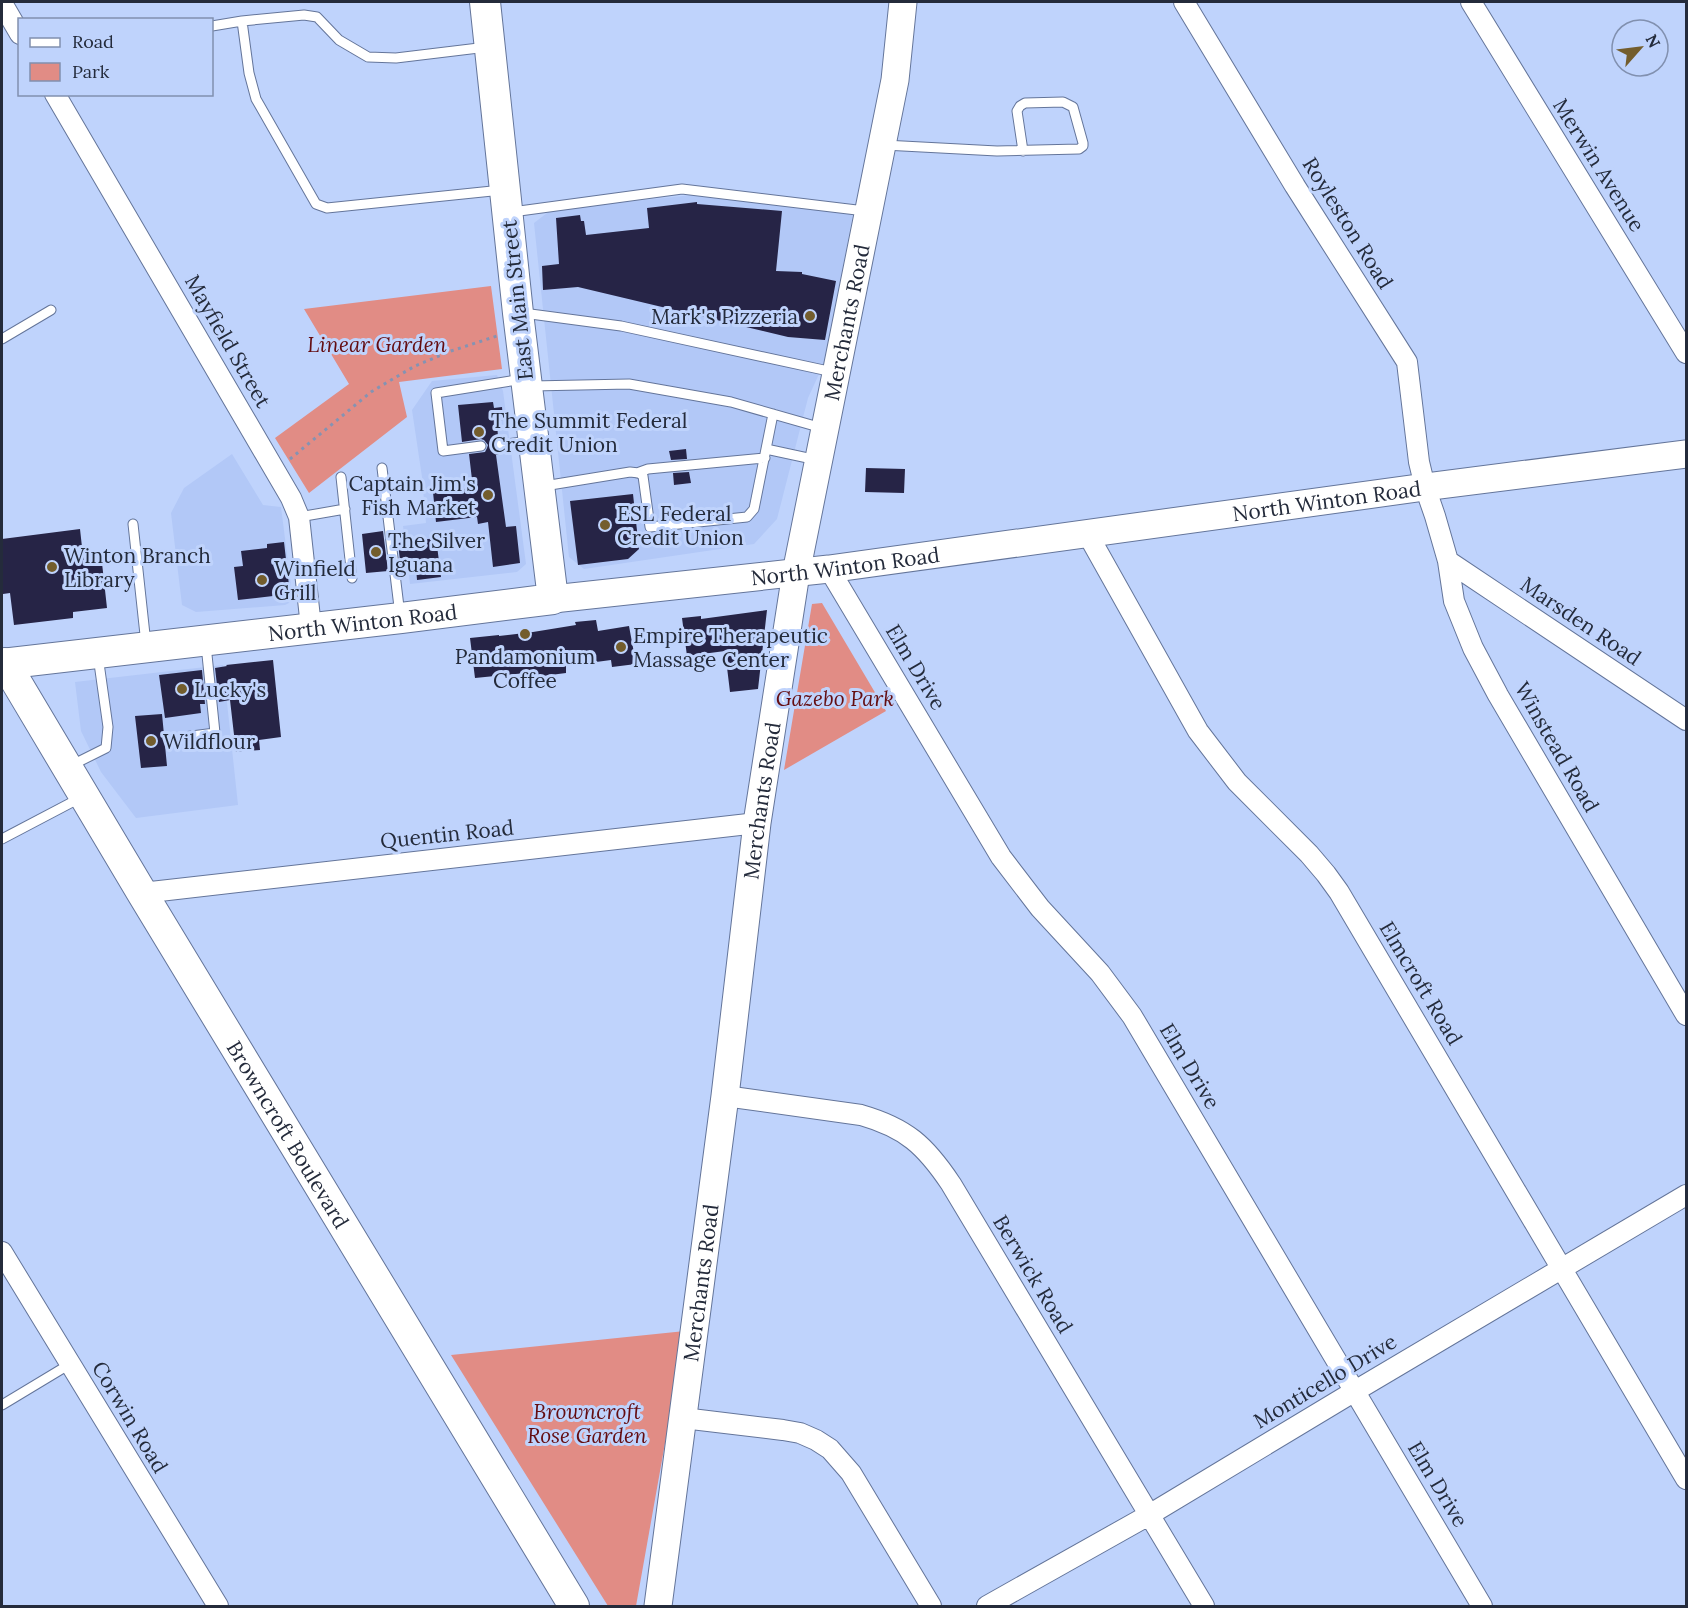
<svg xmlns="http://www.w3.org/2000/svg" width="1688" height="1608" font-family="Lora,serif">
	<style>
		.built { fill: #b2c8f7 }
		.green { fill: #e18c85 }
		.building { fill: #262446 }
		.lines { fill: none; stroke-linecap: round; stroke-linejoin: round }
		.lane-casing { stroke: #64759a; stroke-width: 11 }
		.street-casing { stroke: #64759a; stroke-width: 22 }
		.secondary-casing { stroke: #64759a; stroke-width: 29 }
		.primary-casing { stroke: #64759a; stroke-width: 32 }
		.path { stroke: #8493b3; stroke-width: 3; stroke-dasharray: 3 4.5; stroke-linecap: butt }
		.lane { stroke: #fff; stroke-width: 9 }
		.street { stroke: #fff; stroke-width: 20 }
		.secondary { stroke: #fff; stroke-width: 27 }
		.primary { stroke: #fff; stroke-width: 30 }
		.poi-dot { fill: #735d2d; stroke: #bfd3fc; stroke-width: 2 }
		.labels { text-anchor: middle; dominant-baseline: central; stroke-width: 6; stroke-linejoin: round; paint-order: stroke }
		.street-label { font-size: 21px; fill: #242b3b; stroke: #bfd3fc }
		.poi-label { font-size: 21px; fill: #242b3b; stroke: #bfd3fc; text-anchor: start }
		.park-label { font-size: 21px; font-style: italic; fill: #640d11; stroke: #bfd3fc }
	</style>
	<rect width="100%" height="100%" fill="#bfd3fc"/>
	<path class="built" d="M692,195l161,18 -28,148 -17,37 -31,121 -23,25 -170,25 -15,-12 -35,-334 17,-13z
		M497,375l6,16 23,173 -9,8 -107,12 -7,-58 23,-3 -4,-46 -10,-67 20,-29z
		M232,454l31,51 18,2 12,94 -8,4 -89,7 -14,-7 -11,-92 13,-25z
		M223,665l15,140 -102,13 -35,-46 -20,-41 -6,-49z"/>
	<path class="green" d="M491,286l11,83 -103,13 8,35 -98,76 -34,-55 74,-54 -45,-75z
		M822,603l64,108 -102,59 28,-166z
		M685,1331l-49,275h-28l-157,-251z"/>
	<path class="building" d="M697,202v2l85,7 -6,60 26,1v2l34,7 -11,59 -37,-3 -210,-50 -35,3 -1,-24 17,-2 -3,-46 24,-3 1,6h3l2,14 63,-7 -2,-20z
		M493,402l1,6 8,-1 1,13 -6,1 1,17 -5,4 -1,4 4,5 3,1 1,3h-4l10,72 10,-1 4,37 -27,4 -5,-45 -10,2 -1,-7 -41,5 -3,-30 40,-4 -4,-34 16,-2 2,-4 1,-3 -4,-5 -3,-1 -19,3 -4,-37z
		M686,449l1,10 -16,1 -2,-9z
		M866,468l39,1 -1,24 -39,-1z
		M689,472l2,11 -17,2 -1,-12z
		M633,494l6,55 -11,10 -50,6 -8,-64z
		M80,529l3,27 18,-2 6,54 -34,4v6l-59,7 -4,-32 -7,1 -1,-17v-38z
		M383,531l5,40 -22,2 -4,-39z
		M436,538l5,39 -24,3 -1,-13 -15,2 -3,-26z
		M284,542l6,52 -52,6 -4,-33 9,-1 -2,-15 26,-3v-4z
		M767,610l-9,79 -28,3 -5,-41 -38,5 -5,-38 19,-2v3z
		M596,620l2,11 31,-5 7,38 -24,3 -1,-7 -45,6v7l-39,5 -1,-5 -51,5 -5,-40 29,-3v1l34,-4 43,-7 -1,-3z
		M273,660l8,77 -22,3 1,10 -24,2 -6,-52 -11,2 -4,-34 12,-2 -1,-1z
		M202,670l3,34h-5l1,9 -36,5 -6,-43z
		M162,714l5,52 -26,2 -6,-52z"/>
	<g class="lines">
		<defs>
			<path id="lane" d="M212,26l30,-5
				M487,47l-91,11 -28,-1 -29,-17 -22,-23 -13,-2 -62,6 7,52 7,26 60,105 11,4 175,-18
				M884,145l113,6 82,-2 4,-3v-3l-10,-36 -10,-5 -38,1 -5,3 -3,5 6,40
				M512,212l170,-23 183,22
				M523,313l98,13 212,46
				M2,339l49,-29
				M532,386l97,-2 102,18 91,26
				M773,414l-7,35 51,11
				M499,445l30,-4
				M481,446l-38,5 -7,-58 87,-14
				M382,468l18,147
				M637,473l11,-4 117,-11
				M341,477l11,101
				M544,486l86,-14 9,1 4,3 7,51 97,-10 7,-8 12,-60
				M299,517l46,-8
				M133,524l13,120
				M184,737l31,-4 -9,-88
				M70,766l36,-18 2,-21 -10,-71
				M2,839l78,-41
				M2,1405l68,-41"/>
			<path id="street" d="M1184,2l111,184 112,176 12,100 6,25 10,29 13,45 6,40 19,47 25,47 188,320
				M1471,2l215,351
				M2,3l18,31
				M55,94l236,404 8,19 12,110
				M1087,533l111,198 39,51 72,72 17,20 13,18 347,587
				M1448,561l238,159
				M829,569l172,288 39,51 60,65 32,43 350,590
				M142,893l615,-70
				M725,1096l136,19c45,13 64,30 90,69l253,422
				M2,1252l216,354
				M683,1418l100,12 17,3 16,7 14,9 21,24 80,133
				M987,1606l162,-91 206,-124 331,-196"/>
			<g id="secondary">
				<path id="s1" d="M553,599l276,-30 596,-82 261,-33"/>
				<path id="s2" d="M658,1606l67,-510 32,-273 39,-250 99,-493 8,-78"/>
			</g>
			<g id="primary">
				<path id="s3" d="M5,663l137,230 432,713"/>
				<path id="s4" d="M2,664l399,-46 152,-19 -35,-286 -33,-311"/>
			</g>
		</defs>
		<use href="#lane" class="lane-casing"/>
		<use href="#street" class="street-casing"/>
		<use href="#secondary" class="secondary-casing"/>
		<use href="#primary" class="primary-casing"/>
		<path class="path" d="M290,459l81,-67 20,-12 24,-14 36,-15 46,-15"/>
		<use href="#lane" class="lane"/>
		<use href="#street" class="street"/>
		<use href="#secondary" class="secondary"/>
		<use href="#primary" class="primary"/>
	</g>
	<g class="poi-dot">
		<circle cx="810" cy="316" r="6"/>
		<circle cx="479" cy="432" r="6"/>
		<circle cx="488" cy="495" r="6"/>
		<circle cx="605" cy="525" r="6"/>
		<circle cx="376" cy="552" r="6"/>
		<circle cx="52" cy="567" r="6"/>
		<circle cx="262" cy="580" r="6"/>
		<circle cx="525" cy="634" r="6"/>
		<circle cx="621" cy="647" r="6"/>
		<circle cx="182" cy="689" r="6"/>
		<circle cx="151" cy="741" r="6"/>
	</g>
	<g class="labels">
		<g class="street-label">
			<text transform="translate(1599 165) rotate(58)">Merwin Avenue</text>
			<text transform="translate(1348 223) rotate(58)">Royleston Road</text>
			<text transform="translate(517 300) rotate(-96)">East Main Street</text>
			<text stroke="none"><textPath href="#s2" startOffset="1298">Merchants Road</textPath></text>
			<text transform="translate(228 341) rotate(60)">Mayfield Street</text>
			<text stroke="none"><textPath href="#s1" startOffset="780">North Winton Road</textPath></text>
			<text stroke="none"><textPath href="#s1" startOffset="294">North Winton Road</textPath></text>
			<text stroke="none"><textPath href="#s4" startOffset="363">North Winton Road</textPath></text>
			<text transform="translate(1581 621) rotate(34)">Marsden Road</text>
			<text transform="translate(916 667) rotate(59)">Elm Drive</text>
			<text transform="translate(1557 747) rotate(60)">Winstead Road</text>
			<text stroke="none"><textPath href="#s2" startOffset="812">Merchants Road</textPath></text>
			<text transform="translate(447 834) rotate(-6)">Quentin Road</text>
			<text transform="translate(1421 983) rotate(59)">Elmcroft Road</text>
			<text transform="translate(1190 1066) rotate(59)">Elm Drive</text>
			<text stroke="none"><textPath href="#s3" startOffset="550">Browncroft Boulevard</textPath></text>
			<text transform="translate(1033 1274) rotate(59)">Berwick Road</text>
			<text stroke="none"><textPath href="#s2" startOffset="326">Merchants Road</textPath></text>
			<text transform="translate(1325 1381) rotate(-31)">Monticello Drive</text>
			<text transform="translate(130 1417) rotate(59)">Corwin Road</text>
			<text transform="translate(1438 1484) rotate(59)">Elm Drive</text>
		</g>
		<g class="poi-label">
			<text x="798" y="316" text-anchor="end">Mark's Pizzeria</text>
			<text x="491" y="420">The Summit Federal<tspan x="491" dy="24">Credit Union</tspan></text>
			<text x="476" y="483" text-anchor="end">Captain Jim's<tspan x="476" dy="24">Fish Market</tspan></text>
			<text x="617" y="513">ESL Federal<tspan x="617" dy="24">Credit Union</tspan></text>
			<text x="388" y="540">The Silver<tspan x="388" dy="24">Iguana</tspan></text>
			<text x="64" y="555">Winton Branch<tspan x="64" dy="24">Library</tspan></text>
			<text x="274" y="568">Winfield<tspan x="274" dy="24">Grill</tspan></text>
			<text x="633" y="635">Empire Therapeutic<tspan x="633" dy="24">Massage Center</tspan></text>
			<text x="525" y="656" text-anchor="middle">Pandamonium<tspan x="525" dy="24">Coffee</tspan></text>
			<text x="194" y="689">Lucky's</text>
			<text x="163" y="741">Wildflour</text>
		</g>
		<g class="park-label">
			<text x="377" y="344">Linear Garden</text>
			<text x="835" y="698">Gazebo Park</text>
			<text x="587" y="1411">Browncroft<tspan x="587" dy="24">Rose Garden</tspan></text>
		</g>
	</g>
	<rect width="1688" height="1608" fill="none" stroke="#242b3b" stroke-width="6"/>
	<rect x="18" y="18" width="195" height="78" fill="#bfd3fc" stroke="#8190af" stroke-width="1.5"/>
	<rect x="30" y="38" width="30" height="9" fill="#ffffff" stroke="#8190af" stroke-width="1.5"/>
	<text x="72" y="48" font-size="18" fill="#242b3b">Road</text>
	<rect x="30" y="63" width="30" height="18" fill="#e18c85" stroke="#8190af" stroke-width="1.5"/>
	<text x="72" y="78" font-size="18" fill="#242b3b">Park</text>
	<g transform="translate(1640 48) rotate(62)"><circle r="28" fill="#bfd3fc" stroke="#8190af" stroke-width="1.5"/>
	<path d="M0-4.5L10 22L0 15L-10 22Z" fill="#735d2d"/>
	<text y="-9" font-size="16" font-weight="bold" text-anchor="middle" fill="#242b3b">N</text>
	</g>
</svg>
